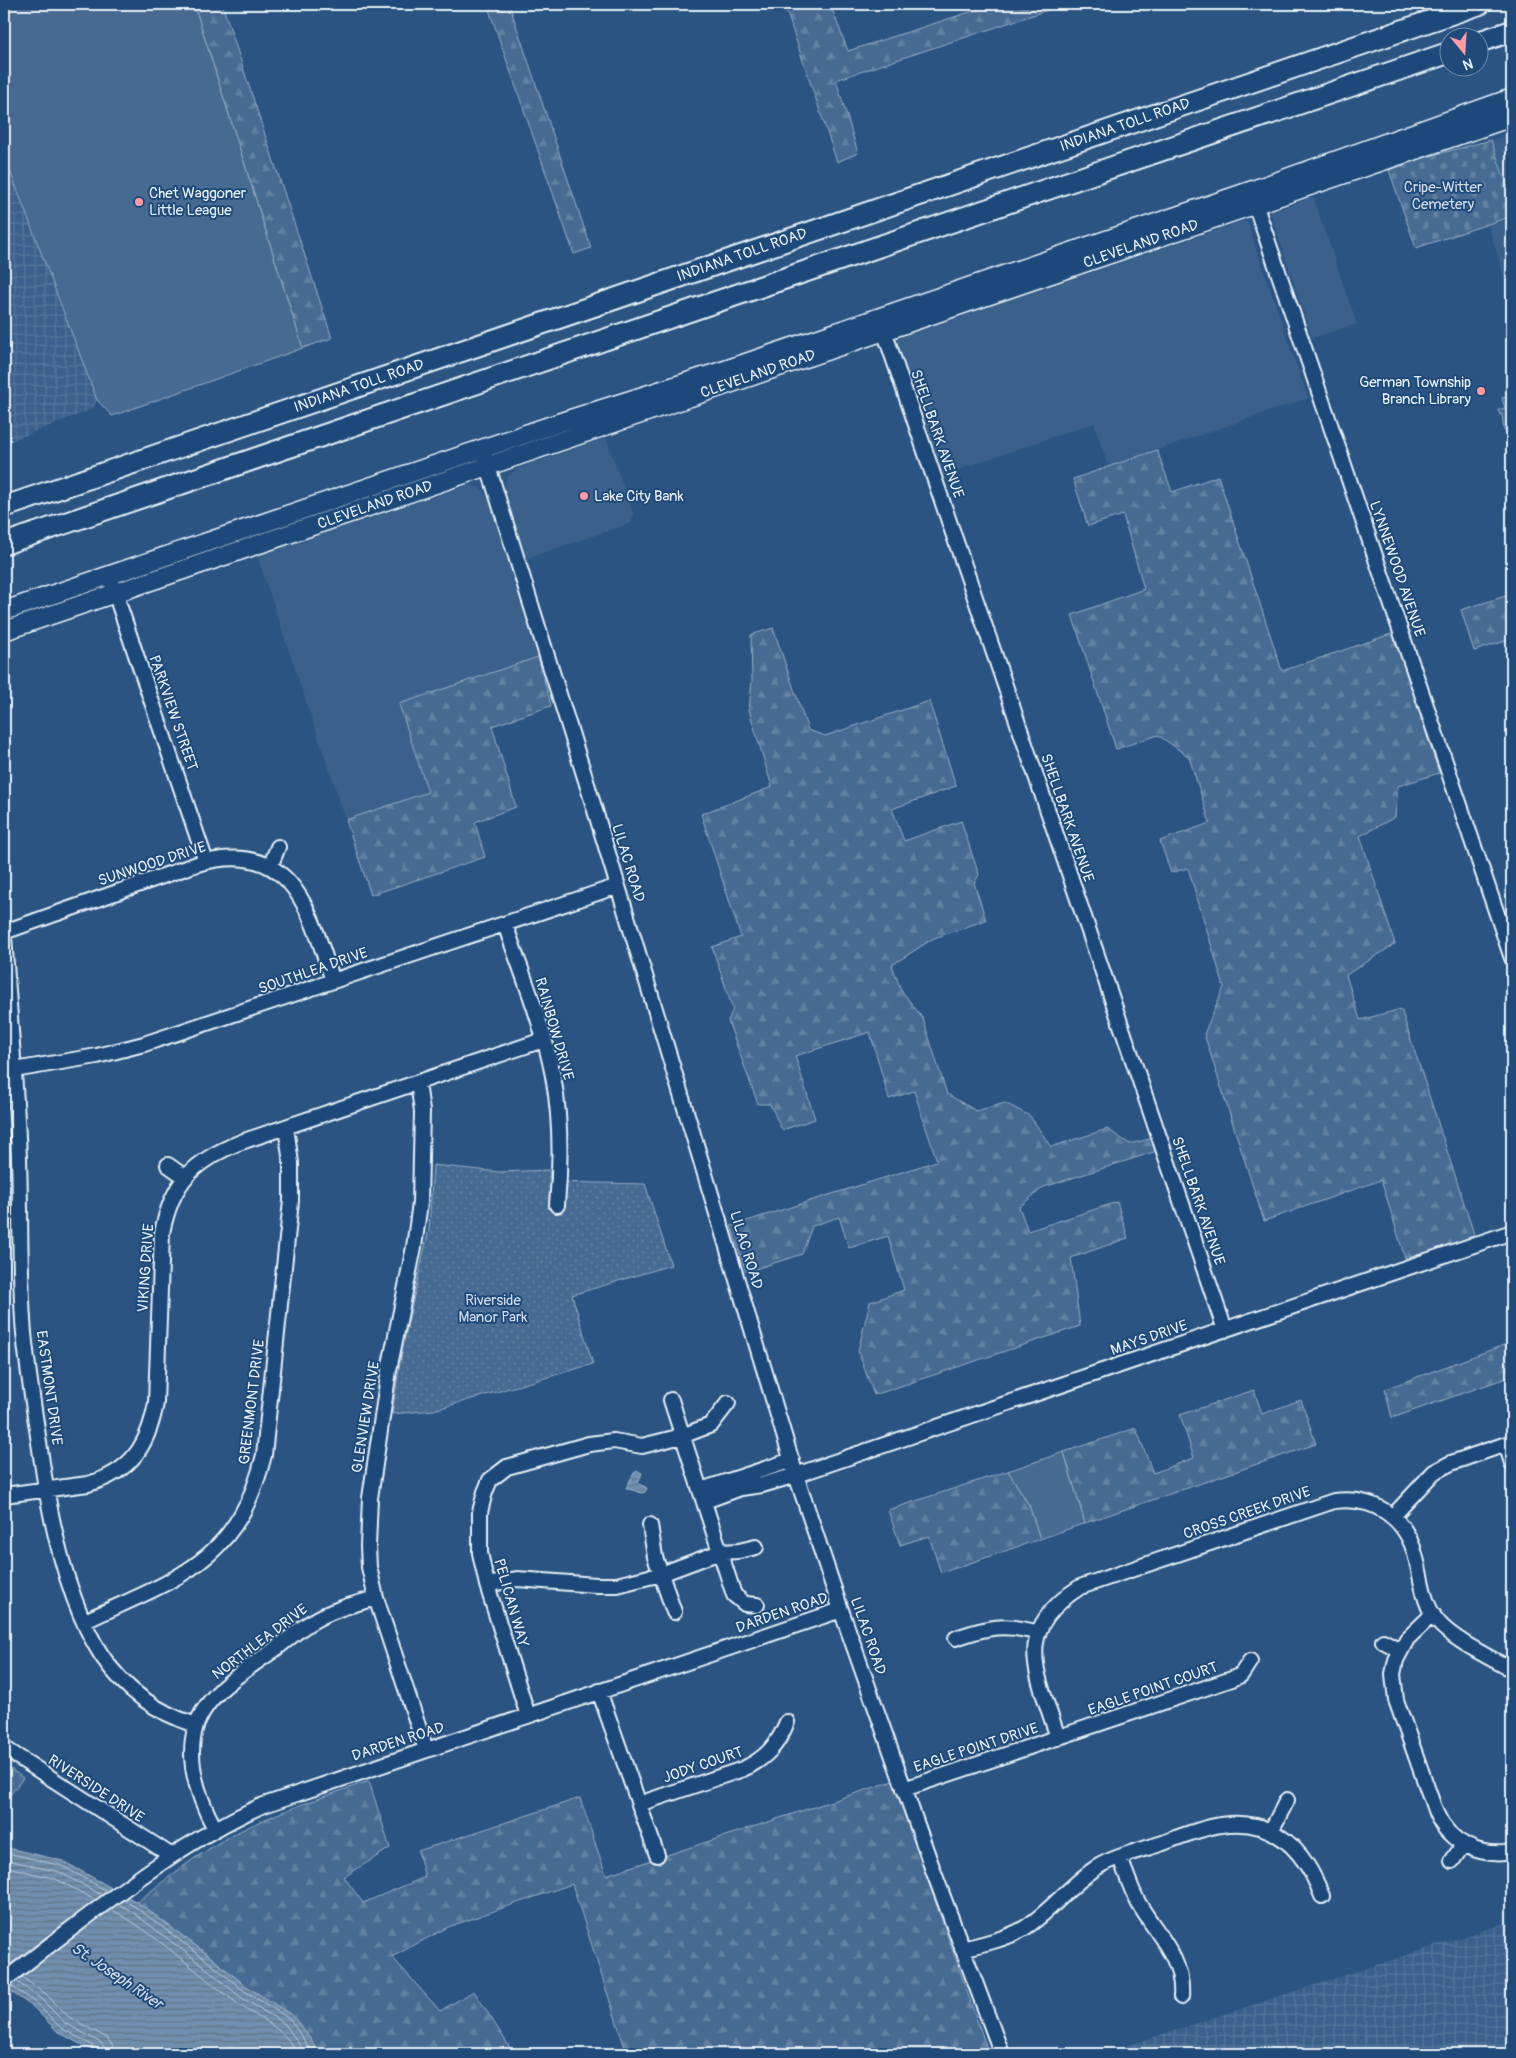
<svg xmlns="http://www.w3.org/2000/svg" width="1516" height="2058" font-family="Pangolin,sans-serif">
	<style>
		.built { fill: #3a608b }
		.industrial { fill: url(#industrial-grid) }
		.green { fill: #476b93; stroke: #98aec6 }
		.forest { fill: url(#forest-firs); stroke: #98aec6 }
		.cemetery { fill: url(#cemetery-stones); stroke: #98aec6 }
		.park { fill: url(#park-dots); stroke: #98aec6 }
		.water { fill: url(#water-rules); stroke: #a0b6cb }
		.lines { fill: none; stroke-linecap: round; stroke-linejoin: round }
		.shore { stroke: #b8c9da; stroke-width: 1 }
		.minor-casing { stroke: #e8f1f8; stroke-width: 18 }
		.major-casing { stroke: #e8f1f8; stroke-width: 21 }
		.highway-casing { stroke: #e8f1f8; stroke-width: 24 }
		.minor { stroke: #1f4a7a; stroke-width: 14 }
		.major { stroke: #1f4a7a; stroke-width: 18 }
		.highway { stroke: #1f4a7a; stroke-width: 20 }
		.poi-dot { fill: #ff9aa2; stroke: #1f4a7a; stroke-width: 2 }
		.labels { text-anchor: middle; dominant-baseline: central; stroke-width: 4; stroke-linejoin: round; paint-order: stroke }
		.street-label { font-size: 15px; fill: #e8f1f8; stroke: #1f4a7a }
		.park-label { font-size: 15px; fill: #d0dde9; stroke: #1f4a7a }
		.poi-label { font-size: 15px; fill: #e8f1f8; stroke: #1f4a7a; text-anchor: start }
		.water-label { font-size: 16px; font-style: italic; fill: #d0dde9; stroke: #1f4a7a }
	</style>
	<defs>
		<pattern id="industrial-grid" width="8" height="8" patternUnits="userSpaceOnUse" patternTransform="scale(1.25)"><rect width="8" height="8" fill="#3a608b"/><path d="M0 4h8M4 0v8" fill="none" stroke="#56779c"/></pattern>
		<pattern id="forest-firs" width="22" height="20" patternUnits="userSpaceOnUse" patternTransform="scale(1.25)"><rect width="22" height="20" fill="#476b93"/><path d="M5 1l3.5 6h-7zM16 11l3.5 6h-7z" fill="#6281a3"/></pattern>
		<pattern id="cemetery-stones" width="16" height="16" patternUnits="userSpaceOnUse" patternTransform="scale(1.25)"><rect width="16" height="16" fill="#476b93"/><path d="M2 7V4a2 2 0 0 1 4 0v3zM10 15v-3a2 2 0 0 1 4 0v3z" fill="#6281a3"/></pattern>
		<pattern id="park-dots" width="8" height="8" patternUnits="userSpaceOnUse" patternTransform="scale(1.25)"><rect width="8" height="8" fill="#476b93"/><path d="M2 2h.1M6 6h.1" fill="none" stroke="#6281a3" stroke-width="1.8" stroke-linecap="round"/></pattern>
		<pattern id="water-rules" width="6" height="5" patternUnits="userSpaceOnUse" patternTransform="scale(1.25)"><rect width="6" height="5" fill="#708ead"/><path d="M0 2.5h6" fill="none" stroke="#61768a"/></pattern>
	</defs>
	<rect width="100%" height="100%" fill="#2b5482"/>
	<filter id="ink" filterUnits="userSpaceOnUse"><feTurbulence type="fractalNoise" baseFrequency=".02" numOctaves="2"/><feDisplacementMap in="SourceGraphic" scale="10" xChannelSelector="R" yChannelSelector="G"/><feConvolveMatrix kernelMatrix="1 2 1 2 8 2 1 2 1" color-interpolation-filters="sRGB"/></filter>
	<g filter="url(#ink)">
		<path class="built" d="M1512,133v67l-21,-60z
			M1313,197l44,127 -45,14 -42,-126z
			M1512,216v88l-24,-80z
			M1243,221l4,1 61,176 -200,69 -14,-44 -152,52 -44,-131v-6z
			M606,438l28,78 -3,7 -106,36 -20,-72 2,-10 11,-9z
			M468,485l14,4 7,11 49,157 -139,47 29,88 -82,28 -89,-264z"/>
		<path class="industrial" d="M4,155l93,245 -4,9 -89,35z
			M1512,1921v133h-390l-2,-6z"/>
		<path class="green" d="M4,4h190l109,344 -191,68 -15,-16 -93,-245z
			M1512,396v33l-8,2 -2,-17 -2,1 -2,-5 7,-2 -3,-10z
			M1064,1452l21,71 -45,16 -11,-34 -21,-34z"/>
		<path class="forest" d="M194,4h28l110,334 -29,10z
			M487,4h22l82,244 -17,6z
			M784,4h46l18,47 147,-47h71l-230,76 22,73 -21,9z
			M1157,450l15,42 46,-16 64,195 112,-38 45,140 -41,13 -3,31 -35,19 35,108 -49,31 14,45 41,-11 74,228 -69,24 -25,-81 -117,41 -60,-187 20,-47 -36,-119 -17,5 -11,-32 50,-18 -21,-66 -31,-22 -42,14 -44,-134 72,-26 -21,-74 -35,11 -15,-47z
			M1512,594v45l-38,12 -13,-41z
			M773,628l35,102 17,6 104,-35 27,85 -64,23 12,32 57,-20 18,54 -5,8 12,37 -52,18 -42,27 9,25 22,29 24,75 29,17 29,-8 25,13 21,31 56,-18 23,15 23,-6 4,13 -113,36 -25,20 9,24 89,-29 11,36 -57,20 9,68 -206,69 -16,-44 12,-49 34,-12 -16,-54 -39,12 -10,-31 -27,9 -10,28 -56,18 -15,-46 206,-65 -23,-70 -25,8 -19,-67 -75,24 20,63 -33,11 -12,-26h-12l-30,-83 5,-12 -21,-62 29,-10 -40,-123 71,-27 -23,-77 3,-29 -1,-46z
			M538,657l13,49 -59,20 24,81 -41,15 10,35 -114,38 -25,-75 82,-28 -29,-88z
			M1512,1342v34l-120,42 -7,-29z
			M1254,1390l8,24 39,-14 15,44 -231,79 -21,-71 72,-24 17,45 41,-15 -14,-43z
			M1008,1471l21,34 11,34 -99,34 -12,-37 -29,9 -12,-35z
			M369,1781l21,67 -46,29 19,26 62,-26 -7,-26 162,-53 26,77 287,-94 96,273h-362l-55,-170 -124,43 -56,30 48,54 34,-20 40,63h-195l-8,-14 -18,-24 -47,-30 -38,-31 -71,-53c29,-23 58,-46 90,-64 44,-25 94,-40 142,-57z"/>
		<path class="cemetery" d="M1491,140l21,60v16l-96,32 -27,-78 41,-14z"/>
		<path class="park" d="M433,1165l66,7 50,-2 1,12 95,2 26,81 -99,30 21,69 -159,46 -42,4 10,-64 27,-121z
			M4,1764l19,14 -19,25z"/>
		<path class="water" d="M638,1471l4,2 -4,10 9,5 -2,4 -4,1 -15,-5 8,-15z
			M4,1847l59,14 74,41 71,53 38,31 47,30 18,24 8,14h-221l-40,-22 -25,-25 -29,-20z"/>
		<g class="lines">
			<path class="shore" d="M4,1852l58,14 45,25
				M4,1859l55,13 43,23
				M4,1866l52,13 39,21
				M123,1900l11,6 71,53 38,31 47,29 23,35
				M118,1904l13,7 70,53 38,32 46,28 21,30
				M111,1909c45,25 82,61 123,92 26,20 46,22 64,53
				M22,1977l24,17 23,23 38,21 6,8 1,8
				M16,1981l25,18 24,24 36,20 4,5 1,6
				M10,1985l27,19 24,24 36,20 3,6"/>
			<defs>
				<path id="minor" d="M1252,195l260,763
					M881,322l344,1008
					M485,457l102,327 209,691 45,135 92,260 69,184
					M109,575l97,287
					M270,867l8,-20
					M505,924c17,50 38,100 48,152 8,43 8,86 4,129
					M4,932l193,-68c96,-27 112,46 136,117
					M4,936c5,74 12,148 15,222 2,58 0,117 5,175 4,41 11,82 17,123 9,63 26,146 61,200 23,34 55,57 94,69
					M14,1070l83,-14 47,-12 474,-158
					M418,1083l4,28 -2,92 -6,44 -25,123 -19,128 -2,48 1,21 7,31 50,152
					M168,1165l17,12
					M671,1400l63,195 11,9 12,1
					M1506,1444l6,19
					M701,1490l91,-30
					M4,1495l84,-11c43,-12 60,-38 68,-81l6,-170c10,-51 31,-72 79,-91l302,-102
					M705,1501l36,-13 21,-3 34,-10 716,-243
					M1393,1516l41,-44 17,-9 61,-21
					M650,1525l5,32 19,55
					M487,1585l30,-6 79,6h21l44,-11 59,-22 19,-1 17,-4
					M1433,1614l-26,25 -11,21 -3,14 3,26 40,113c13,30 44,45 76,39
					M85,1621c90,-42 153,-58 179,-166l27,-254v-38l-5,-36
					M956,1638c31,-11 49,-15 82,-5
					M1383,1641l17,9
					M599,1691l58,164
					M528,1716l-41,-131 -7,-32v-41l5,-20 5,-12 17,-13 82,-23 25,-3 28,5 40,-10 29,-11 17,-22
					M1058,1738c-20,-65 -48,-106 22,-151l254,-86c41,-5 73,17 82,57 6,22 7,46 22,64 15,18 53,36 74,48
					M4,1748l168,108
					M904,1789l328,-110 9,-4 9,-14
					M639,1804l104,-35c22,-10 35,-24 44,-47
					M215,1829c-15,-28 -28,-64 -21,-96 8,-39 54,-64 84,-86 12,-9 23,-20 37,-27 19,-11 40,-16 61,-22
					M1271,1831l16,-31
					M1120,1858c6,15 11,32 19,46 18,31 45,54 42,93
					M1452,1861l11,-16
					M962,1949c21,-5 43,-10 61,-20 28,-17 48,-46 76,-63 19,-11 43,-16 64,-23 18,-7 38,-15 58,-18 53,-8 84,25 101,71
					M4,1980c82,-61 164,-132 257,-174l580,-196"/>
				<path id="major" d="M4,611l557,-189 164,-52 525,-179 262,-93
					M4,631l1508,-514"/>
				<path id="highway" d="M1478,42l34,-11
					M4,507l1476,-503
					M4,544l1444,-491"/>
			</defs>
			<use href="#minor" class="minor-casing"/>
			<use href="#major" class="major-casing"/>
			<use href="#highway" class="highway-casing"/>
			<use href="#minor" class="minor"/>
			<use href="#major" class="major"/>
			<use href="#highway" class="highway"/>
		</g>
	</g>
	<g class="poi-dot">
		<circle cx="139" cy="202" r="5"/>
		<circle cx="1481" cy="391" r="5"/>
		<circle cx="584" cy="496" r="5"/>
	</g>
	<g class="labels">
		<g class="street-label">
			<text transform="translate(1125 125) rotate(-19)">INDIANA TOLL ROAD</text>
			<text transform="translate(1141 244) rotate(-19)">CLEVELAND ROAD</text>
			<text transform="translate(742 255) rotate(-19)">INDIANA TOLL ROAD</text>
			<text transform="translate(758 374) rotate(-19)">CLEVELAND ROAD</text>
			<text transform="translate(359 386) rotate(-19)">INDIANA TOLL ROAD</text>
			<text transform="translate(937 434) rotate(71)">SHELLBARK AVENUE</text>
			<text transform="translate(375 505) rotate(-19)">CLEVELAND ROAD</text>
			<text transform="translate(1397 569) rotate(71)">LYNNEWOOD AVENUE</text>
			<text transform="translate(173 713) rotate(71)">PARKVIEW STREET</text>
			<text transform="translate(1067 818) rotate(71)">SHELLBARK AVENUE</text>
			<text transform="translate(628 863) rotate(73)">LILAC ROAD</text>
			<text transform="translate(152 864) rotate(-18)">SUNWOOD DRIVE</text>
			<text transform="translate(313 971) rotate(-19)">SOUTHLEA DRIVE</text>
			<text transform="translate(554 1029) rotate(74)">RAINBOW DRIVE</text>
			<text transform="translate(1198 1201) rotate(71)">SHELLBARK AVENUE</text>
			<text transform="translate(746 1250) rotate(73)">LILAC ROAD</text>
			<text transform="translate(146 1268) rotate(-86)">VIKING DRIVE</text>
			<text transform="translate(1149 1338) rotate(-19)">MAYS DRIVE</text>
			<text transform="translate(49 1388) rotate(82)">EASTMONT DRIVE</text>
			<text transform="translate(252 1402) rotate(-83)">GREENMONT DRIVE</text>
			<text transform="translate(366 1417) rotate(-81)">GLENVIEW DRIVE</text>
			<text transform="translate(1247 1513) rotate(-19)">CROSS CREEK DRIVE</text>
			<text transform="translate(511 1603) rotate(74)">PELICAN WAY</text>
			<text transform="translate(782 1613) rotate(-19)">DARDEN ROAD</text>
			<text transform="translate(868 1636) rotate(71)">LILAC ROAD</text>
			<text transform="translate(260 1642) rotate(-37)">NORTHLEA DRIVE</text>
			<text transform="translate(1153 1689) rotate(-19)">EAGLE POINT COURT</text>
			<text transform="translate(398 1742) rotate(-18)">DARDEN ROAD</text>
			<text transform="translate(976 1748) rotate(-18)">EAGLE POINT DRIVE</text>
			<text transform="translate(703 1765) rotate(-19)">JODY COURT</text>
			<text transform="translate(96 1789) rotate(33)">RIVERSIDE DRIVE</text>
		</g>
		<g class="park-label">
			<text x="1443" y="187">Cripe-Witter<tspan x="1443" dy="17">Cemetery</tspan></text>
			<text x="493" y="1300">Riverside<tspan x="493" dy="17">Manor Park</tspan></text>
		</g>
		<g class="poi-label">
			<text x="149" y="193">Chet Waggoner<tspan x="149" dy="17">Little League</tspan></text>
			<text x="1471" y="382" text-anchor="end">German Township<tspan x="1471" dy="17">Branch Library</tspan></text>
			<text x="594" y="496">Lake City Bank</text>
		</g>
		<g class="water-label">
			<text transform="translate(117 1976) rotate(34)">St. Joseph River</text>
		</g>
	</g>
	<rect width="1516" height="2058" fill="none" stroke="#1f4a7a" stroke-width="20"/>
	<rect x="10" y="10" width="1496" height="2038" fill="none" stroke="#e8f1f8" stroke-width="2" filter="url(#ink)"/>
	<g transform="translate(1464 52) rotate(162)"><circle r="24" fill="#1f4a7a" stroke="#6f8dac"/>
	<path d="M0-4L9 19L0 12L-9 19Z" fill="#ff9aa2"/>
	<text y="-8" font-size="14" font-weight="bold" text-anchor="middle" fill="#e8f1f8">N</text>
	</g>
</svg>
